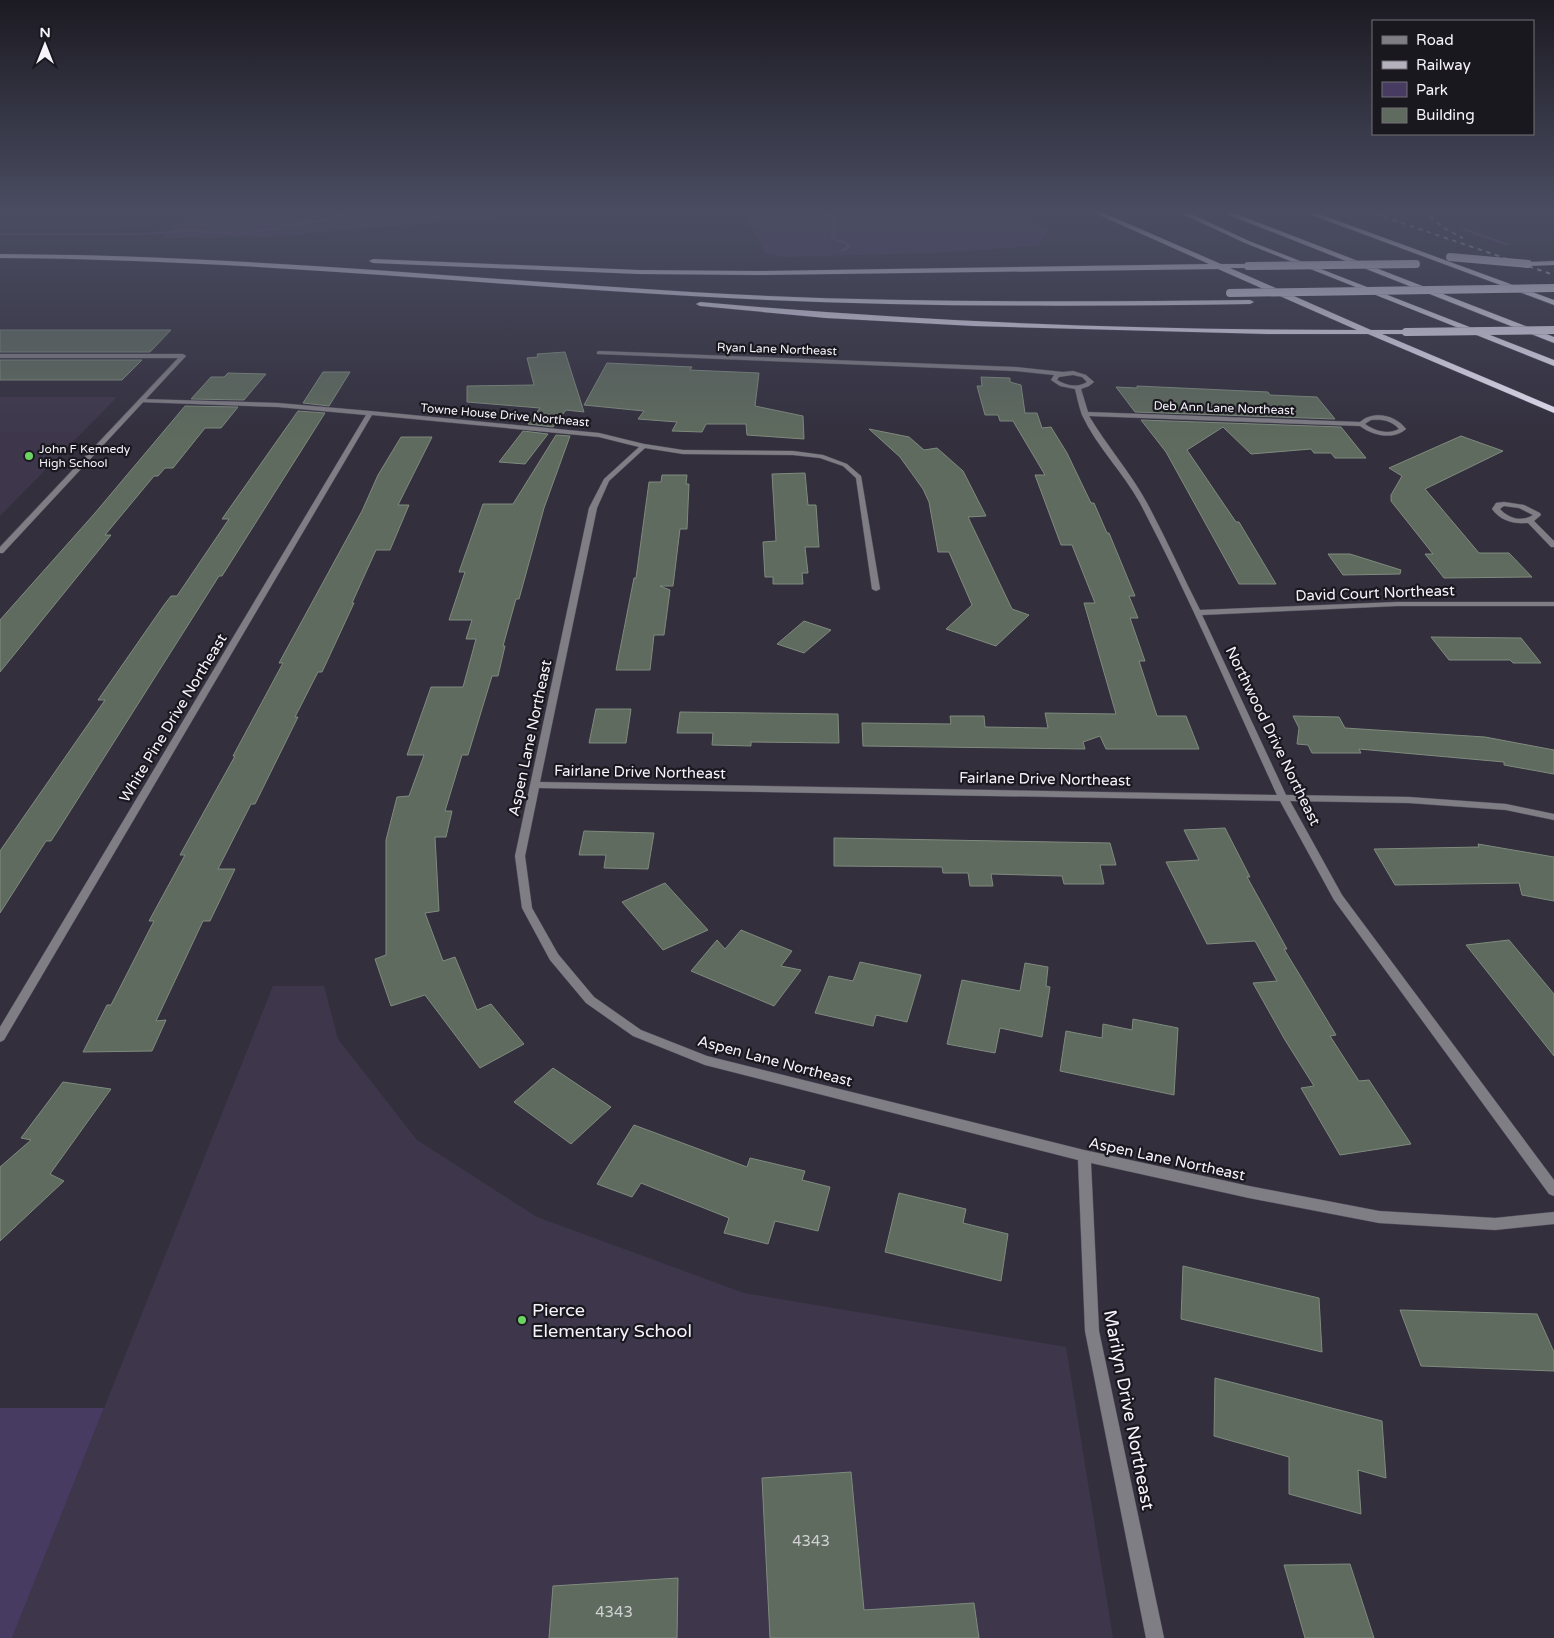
<svg xmlns="http://www.w3.org/2000/svg" width="1554" height="1638" font-family="'Varela Round',sans-serif">
	<style>
		.built { fill: #3e374b }
		.green { fill: #483b62 }
		.lines { fill: none; stroke-linecap: round; stroke-linejoin: round }
		.stream { fill: #614f81; fill-rule: evenodd }
		.building { fill: #5f6b5e; stroke: #7f8b7e }
		.minor-casing { stroke: #524e5c; stroke-width: 1 }
		.tertiary-casing { stroke: #524e5c; stroke-width: 1 }
		.motorway-casing { stroke: #524e5c; stroke-width: 1 }
		.minor { fill: #807e85; fill-rule: evenodd }
		.tertiary { fill: #807e85; fill-rule: evenodd }
		.motorway { fill: #eee9fb; fill-rule: evenodd }
		.rail { stroke: #b5b2bd; stroke-width: 2; stroke-dasharray: 4.5 4.5; stroke-linecap: butt }
		.motorway-bridge-casing { stroke: #524e5c; stroke-width: 8; stroke-linecap: butt }
		.motorway-bridge { stroke: #eee9fb; stroke-width: 8 }
		.poi-dot { fill: #6cd362; stroke: #1a181f; stroke-width: 2 }
		.labels { text-anchor: middle; dominant-baseline: central; stroke-width: 4.5; stroke-linejoin: round; paint-order: stroke }
		.far-street-label { font-size: 12px; fill: #f6f3fc; stroke: #1a181f }
		.far-poi-label { font-size: 12px; fill: #f6f3fc; stroke: #1a181f; text-anchor: start }
		.street-label { font-size: 15px; fill: #f6f3fc; stroke: #1a181f }
		.near-number-label { font-size: 15px; fill: #d0d1d4 }
		.near-poi-label { font-size: 18px; fill: #f6f3fc; stroke: #1a181f; text-anchor: start }
		.near-street-label { font-size: 18px; fill: #f6f3fc; stroke: #1a181f }
	</style>
	<rect width="100%" height="100%" fill="#332f3d"/>
	<path class="built" d="M0,211h194l-16,13 -178,2z
		M0,397h117l-117,119z
		M273,986h51l14,53 79,101 120,77 207,76 322,54 47,291h-1101z"/>
	<path class="green" d="M194,211h440l-21,3 -118,3 -227,20 -107,1z
		M744,211h271l33,19 -9,16 -107,7 -147,4 -20,-4z
		M0,1408h104l-92,230h-12z"/>
	<g class="lines">
		<path class="stream" d="M352,211h9l-21,5 -9,4 -42,6 -7,3 -45,6 -46,-3 -53,3h-138v-2h138l53,-3 46,3 44,-6 7,-3 42,-6 8,-4z
			M826,211h4l7,9 -2,18 12,4 4,6 -10,4v-2l6,-3 -2,-3 -14,-5 2,-19z
			M1462,228h2l45,16 -3,1 -44,-15z"/>
	</g>
	<path class="building" d="M0,330h171l-21,22h-150z
		M565,352l19,60 -18,-2 -13,17 -25,-3 12,-16 -73,-6v-16l67,-1 -7,-27 11,-1 -1,-3z
		M0,360h142l-20,20h-122z
		M607,363l85,4 -2,3 69,3 -4,33 48,10 1,23 -57,-4 -1,-11h-40l-4,8 -30,-1 5,-9 -39,-3 6,-8 -60,-6z
		M323,372h27l-21,34 -26,-3z
		M228,373l38,1 -22,26 -53,-1 20,-22h13z
		M981,377l29,1v4l11,3 4,28h12l5,15 9,-1 16,26 24,50h3l13,30h2l26,63h-6l9,22h-8l15,43h-6l18,55h29l13,33h-93l-6,-13 -17,6 2,7 -222,-3 -1,-23 89,1 -1,-8h34l1,11 63,1 -3,-15 71,1 -32,-111h11l-23,-58h-11l-26,-70h10l-32,-54h-13l-2,-6h-13l-8,-29h5z
		M1137,386l131,6 2,3 47,2 18,22 -200,-7 -19,-25 21,1z
		M185,406l53,1 -17,21h-16l-32,40h-8l-7,8h-4l-49,59h6l-111,137v-52l95,-107z
		M298,411l27,2 -103,163h-3l-157,248 -11,17h-5l-46,72v-62l105,-151h-7l66,-95 7,-9h6l52,-77h-7z
		M1141,420l200,7 25,31h-31l-4,-5h-17l-3,-4 -60,5 -28,-27 -36,23 49,72h3l37,62h-37l-73,-132z
		M869,429l40,8 15,13 13,-2 26,23 23,45 -18,1 44,92 17,6 -33,31 -50,-17 26,-24 -23,-53h-11l-9,-50 -6,-13 -23,-32z
		M523,431l25,3 -23,30 -26,-2z
		M556,435l14,1 -26,72 -25,91h-3l-13,47h2l-7,30h-6l-24,79h-6l-17,56h7l-6,26h-11l4,74 -14,2 18,48 12,-4 22,53 14,-6 33,40 -44,24 -55,-73 -34,11 -16,-47 11,-4v-115l11,-43 12,-1 15,-41h-17l24,-68h32l13,-48h-10l6,-19h-23l16,-48h-6l24,-68h30z
		M1461,436l42,15 -78,38 54,64h30l23,24 -88,1 -19,-24h8l-42,-53v-6l11,-19 -13,-8z
		M401,437h31l-34,68h11l-19,45h-14l-24,53h2l-32,69h-4l-23,45h3l-43,87h-4l-33,65h17l-25,52h-7l-47,100 10,-1 -14,31 -69,1 24,-47h4l43,-84h-5l36,-66h-5l55,-99h-2l50,-93h-4l83,-152 16,-36z
		M805,473l3,32h8l3,42h-14l3,26h-6l1,11h-30v-7h-8l-2,-35 13,-1 -4,-67z
		M662,475h25l-1,9h3l-2,45h-7l-7,57h-13l10,4 -6,45h-10l-4,35h-34l18,-92h2l13,-96h12z
		M1328,554h22l51,16 -1,4 -57,1z
		M804,621l27,9 -27,23 -27,-9z
		M1431,637l90,1 20,25h-28l-3,-3h-61z
		M596,709h35l-5,34h-37z
		M680,712l158,2 1,29 -88,-1v4l-39,-1 1,-12h-36z
		M1293,716l46,1 6,11 140,9 69,13v24l-50,-9v-3l-145,-13 2,4h-49l-4,-8 -11,-1 2,-16z
		M1225,828l25,49h-3l40,72h-3l52,86 -6,1 29,45 10,-1 42,64 -71,11 -39,-67 13,-2 -29,-46 -32,-57 24,-2 -22,-40 -48,3 -41,-82 33,-2 -15,-30z
		M584,831l70,2 -6,36 -44,-1 2,-13h-27z
		M834,838l276,5 6,22h-16l4,19h-40l-2,-8 -71,-2 2,12h-23l-2,-13h-25l-1,-6 -108,-1z
		M1478,844l76,13v44l-32,-6 -3,-12 -124,2 -21,-36 105,-2z
		M665,883l43,47 -45,20 -41,-48z
		M741,930l51,21 -11,15 20,4 -27,36 -83,-35 26,-31 8,9z
		M1509,940l45,54v62l-88,-111z
		M860,962l61,13 -14,47 -31,-7 -3,11 -58,-13 14,-37 24,5z
		M1025,963l23,4 -2,19 4,1 -8,50 -42,-9 -5,25 -48,-9 15,-64 58,11z
		M1133,1019l45,9 -4,67 -114,-24 6,-40 36,7 1,-14 29,6z
		M553,1068l58,39 -40,37 -57,-42z
		M63,1082l48,7 -61,85 14,7 -64,60v-74l31,-27 -10,-2z
		M634,1125l113,42 3,-9 55,13 -3,9 28,7 -12,44 -43,-10 -7,23 -44,-11 5,-15 -88,-35 -9,14 -35,-13z
		M899,1193l67,16 -3,14 45,11 -7,47 -116,-29z
		M1183,1266l136,32 3,54 -141,-33z
		M1400,1310l137,4 17,38v19l-133,-5z
		M1215,1378l167,43 4,57 -28,-8 3,44 -72,-20v-37l-75,-21z
		M851,1472l13,138 110,-7 5,35h-209l-8,-160z
		M1350,1564l24,74h-69l-21,-73z
		M678,1578l-1,60h-128l4,-52z"/>
	<g class="lines">
		<defs>
			<path id="minor" d="M599,351l416,16 48,5 10,-1 13,4 8,7 -5,4 -8,3 7,23 272,10c13,-12 36,-7 46,7 -12,11 -33,7 -46,-3l-271,-10c18,30 41,56 58,87 19,35 35,72 53,107l197,-8h157v4h-157l-195,9 84,180 123,2 97,7 48,10v6l-48,-10 -97,-7 -119,-2 52,94 212,285v16l-5,-2 -215,-294 -54,-99 -741,-13 -14,68 7,52 26,46 36,43 47,33 66,26 377,94 165,36 130,25 116,7 59,-6v12l-59,6 -116,-7 -130,-25 -158,-35 8,168 65,307h-18l-61,-307 -7,-171 -373,-95 -72,-29 -47,-33 -36,-43 -28,-52 -7,-52 74,-348 15,-29 35,-32 -40,-10 -227,-22 -368,625 -4,2v-15l366,-612 -88,-8 -139,-5 -1,-1 3,-2 137,4 92,8 229,22 45,11 39,6 110,1 30,4 24,9 14,12 19,113 -4,2 -4,-2 -16,-111 -13,-12 -23,-8 -27,-3 -110,-1 -38,-6 -36,33 -12,27 -57,274 737,13c-45,-98 -87,-197 -137,-292 -17,-31 -43,-56 -58,-88 -3,-8 -5,-18 -7,-26l-15,-3 -9,-6 3,-5 -39,-4 -418,-17v-2zM1073,375l9,2 5,5c-10,6 -20,4 -30,-2l2,-3zM1371,420c11,-1 20,0 28,9 -11,6 -24,2 -34,-5z
				M0,354h183l3,2 -3,2h-183z
				M1504,502l20,3 16,8 1,2 -7,6 20,20v6h-3l-23,-24c-15,1 -27,-2 -36,-14l4,-6zM1504,506l15,2 14,7c-11,7 -24,4 -33,-6z"/>
			<path id="tertiary" d="M181,355l5,1 -183,197h-3v-6z"/>
			<path id="motorway" d="M1090,211h9l122,53h30v4h-21l141,62h38v4h-27l172,73v6l-186,-79h-101l-293,-8 -148,-8 -126,-12 -4,-2 4,-2c218,20 438,28 657,28l-139,-61 -461,6 -118,-1 -266,-11 -4,-2 4,-2 266,11 118,1 452,-7z
				M1176,211h9l64,30 305,119v6l-309,-123z
				M1219,211h10l325,126v6z
				M1301,211h10l243,89v5z
				M0,254c231,1 460,24 691,38 186,11 372,10 559,8l4,2 -4,2c-187,3 -373,3 -559,-8 -231,-13 -460,-37 -691,-38z
				M1554,261v4l-26,1 -4,-2 4,-2z"/>
		</defs>
		<use href="#minor" class="minor-casing"/>
		<use href="#tertiary" class="tertiary-casing"/>
		<use href="#motorway" class="motorway-casing"/>
		<use href="#minor" class="minor"/>
		<use href="#tertiary" class="tertiary"/>
		<use href="#motorway" class="motorway"/>
		<path class="rail" d="M1367,211l187,64
			M1423,211l21,17 19,10"/>
		<defs>
			<path id="motorway-bridge" d="M1450,257l78,7
				M1248,266l168,-2
				M1230,293l324,-5
				M1406,332l148,-2"/>
		</defs>
		<use href="#motorway-bridge" class="motorway-bridge-casing"/>
		<use href="#motorway-bridge" class="motorway-bridge"/>
	</g>
	<linearGradient id="sky" x2="0" y2="1"><stop stop-color="#1c1a22"/><stop offset="0.48" stop-color="#4a4d62"/><stop offset="1" stop-color="#4a4d62" stop-opacity="0"/></linearGradient>
	<rect width="1554" height="441" fill="url(#sky)"/>
	<g class="poi-dot">
		<circle cx="29" cy="456" r="5"/>
		<circle cx="522" cy="1320" r="5"/>
	</g>
	<g class="labels">
		<g class="far-street-label">
			<text transform="translate(777 349) rotate(2)">Ryan Lane Northeast</text>
			<text transform="translate(1224 408) rotate(2)">Deb Ann Lane Northeast</text>
			<text transform="translate(505 415) rotate(5)">Towne House Drive Northeast</text>
		</g>
		<g class="far-poi-label">
			<text x="39" y="449">John F Kennedy<tspan x="39" dy="14">High School</tspan></text>
		</g>
		<g class="street-label">
			<text transform="translate(1375 593) rotate(-2)">David Court Northeast</text>
			<text transform="translate(173 718) rotate(-59)">White Pine Drive Northeast</text>
			<text transform="translate(1273 736) rotate(64)">Northwood Drive Northeast</text>
			<text transform="translate(530 738) rotate(-78)">Aspen Lane Northeast</text>
			<text transform="translate(640 772) rotate(1)">Fairlane Drive Northeast</text>
			<text transform="translate(1045 779) rotate(1)">Fairlane Drive Northeast</text>
			<text transform="translate(775 1061) rotate(15)">Aspen Lane Northeast</text>
			<text transform="translate(1167 1159) rotate(12)">Aspen Lane Northeast</text>
		</g>
		<g class="near-number-label">
			<text x="811" y="1541">4343</text>
			<text x="614" y="1612">4343</text>
		</g>
		<g class="near-poi-label">
			<text x="532" y="1310">Pierce<tspan x="532" dy="21">Elementary School</tspan></text>
		</g>
		<g class="near-street-label">
			<text transform="translate(1129 1410) rotate(79)">Marilyn Drive Northeast</text>
		</g>
	</g>
	<rect x="1372" y="20" width="162" height="115" fill="#1a181f" stroke="#727077"/>
	<rect x="1382" y="36" width="25" height="8" fill="#807e85" stroke="#727077"/>
	<text x="1416" y="45" font-size="15" fill="#f6f3fc">Road</text>
	<rect x="1382" y="61" width="25" height="8" fill="#b5b2bd" stroke="#727077"/>
	<text x="1416" y="70" font-size="15" fill="#f6f3fc">Railway</text>
	<rect x="1382" y="82" width="25" height="15" fill="#483b62" stroke="#727077"/>
	<text x="1416" y="95" font-size="15" fill="#f6f3fc">Park</text>
	<rect x="1382" y="108" width="25" height="15" fill="#5f6b5e" stroke="#727077"/>
	<text x="1416" y="120" font-size="15" fill="#f6f3fc">Building</text>
	<g transform="translate(45 45)" stroke="#1a181f" stroke-width="4" paint-order="stroke">
	<path d="M0-4L9 19L0 12L-9 19Z" fill="#f6f3fc"/>
	<text y="-8" font-size="14" font-weight="bold" text-anchor="middle" fill="#f6f3fc">N</text>
	</g>
</svg>
